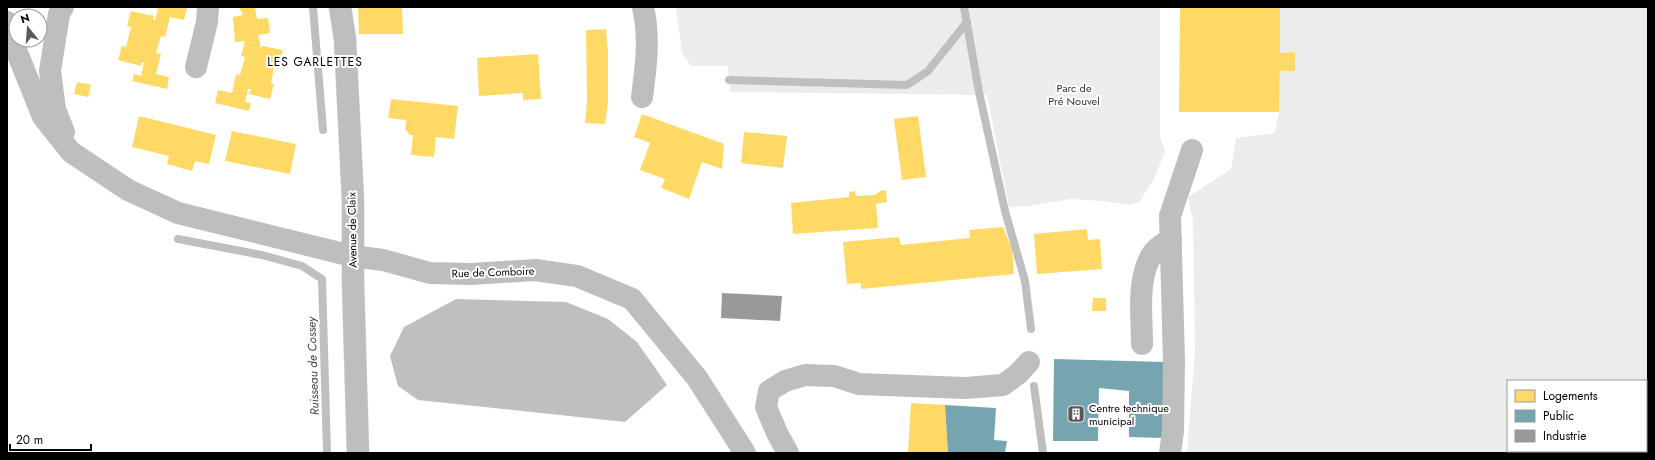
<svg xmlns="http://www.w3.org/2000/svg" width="1655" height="460" font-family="Jost,sans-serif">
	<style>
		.green { fill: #ececec; fill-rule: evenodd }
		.water { fill: #bfbfbf }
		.homes { fill: #ffd966 }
		.public { fill: #76a5af }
		.industry { fill: #999 }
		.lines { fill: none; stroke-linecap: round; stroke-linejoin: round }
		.stream { stroke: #bfbfbf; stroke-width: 8 }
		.major-casing { stroke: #dbdbdb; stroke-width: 23 }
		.minor { stroke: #bebebe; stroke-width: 22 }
		.major { stroke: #bebebe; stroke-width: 22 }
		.labels { text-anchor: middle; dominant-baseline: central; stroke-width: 4; stroke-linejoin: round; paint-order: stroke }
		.park-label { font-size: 11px; fill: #333; stroke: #fff }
		.street-label { font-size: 11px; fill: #000; stroke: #fff }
		.poi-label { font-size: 11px; fill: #000; stroke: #fff; text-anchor: start }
		.neighbourhood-label { font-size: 12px; letter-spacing: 1px; fill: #000; stroke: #fff }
		.water-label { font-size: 12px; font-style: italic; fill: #444; stroke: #fff }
	</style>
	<rect width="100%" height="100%" fill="#fff"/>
	<path class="green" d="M676,7h484v130l5,14 -10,26 -15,24 -9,4 -30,-4 -30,-2 -43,7 -19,1 -22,-112 -257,-3 -2,-26h-37l-9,-13z
		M1280,7h368v446h-461l8,-104 -2,-128 -5,-24 43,-28 5,-31 39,-5 4,-21 1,-41 15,-19 -15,1zM1508,381h138v70h-138z"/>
	<path class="water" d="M456,299l110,3 42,17 29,23 30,43 -42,37 -207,-22 -20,-14 -8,-30 14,-29z"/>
	<path class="homes" d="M152,7l35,1 -3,12 -14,-3 -5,20 -4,-1 -5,17 5,1 -5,20 13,3 -2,12 -35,-8 2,-7 7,2 3,-13 -2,-1 -1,4 -23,-6 4,-14 4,1 5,-20 -4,-1 4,-15 23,5 -1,4h2l3,-11z
		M239,7h16l2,12 11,-1 2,15 -12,2 3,13 1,-2 21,4 -4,14 -4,-1 -4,20 3,1 -4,15 -21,-5 2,-5h-3l-3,13 6,1 -2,8 -34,-8 3,-13 14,3 4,-19 4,1 5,-18 -4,-1 4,-15 -10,1 -2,-25 10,-2z
		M358,7h44l1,27h-44z
		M1180,7h100v46l15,-1v19h-15l-1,41h-100z
		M606,29l2,24v50l-3,21 -20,-1 2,-23 -1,-70z
		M538,54l3,45 -18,1v-7l-44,3 -2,-38z
		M77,82l14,3 -3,12 -14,-3z
		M391,99l67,7 -4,33 -18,-2 -2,20 -23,-2 2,-20h-3l-5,-6 1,-9 -18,-2z
		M642,114l82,30 -2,25 -20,-7 -13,37 -28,-11 4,-9 -25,-9 10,-27 -16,-6z
		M139,116l77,19 -7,29 -14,-3 -3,10 -25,-7 2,-8 -37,-9z
		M918,116l8,61 -24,3 -8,-61z
		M232,131l64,13 -6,30 -65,-13z
		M744,132l43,4 -4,32 -42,-5z
		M886,190l1,12 -11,2 2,24 -85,6 -2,-31 58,-6v-5l6,-1 1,5 19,-1 5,-4z
		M1003,227l9,22 2,25 -153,15v-6l-14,1 -4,-42 56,-5 2,8 69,-7 -1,-8z
		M1087,229l1,11 12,-1 2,30 -65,5 -3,-40z
		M1093,298h13v13h-14z
		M911,403l34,2 3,48 -40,-1z"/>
	<path class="public" d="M1054,359l111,3 -2,76 -34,-1v-46l-30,-3 -1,53h-45z
		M945,405l51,3 -2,32 13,1 -2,12h-57z"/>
	<path class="industry" d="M722,293l60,3 -2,25 -59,-3z"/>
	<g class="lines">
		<path class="stream" d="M313,7l10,123
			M964,7l15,85 26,119 20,70 6,48
			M729,80l178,5 21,-14 39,-49
			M178,239l84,16 40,11 20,13 5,174
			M1034,386l9,67"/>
		<defs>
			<path id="major" d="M340,7l5,32 8,162v81l5,171"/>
		</defs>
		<use href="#major" class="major-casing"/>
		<path class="minor" d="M63,7l-4,7 -9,57 5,38 9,23
			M7,22l5,18 31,77 28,35 57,38 50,23 174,43 31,4 47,13 41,1 64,-4 42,6 55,23 65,79 48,75
			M196,67l11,-45 1,-15
			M642,97c4,-30 8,-60 1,-90
			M1142,344c0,-28 -5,-61 8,-86 4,-9 13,-14 21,-19
			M788,453l-11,-20 -11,-26 3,-16 16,-10 20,-6 29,1 25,8 106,4 38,-3 15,-11 11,-12
			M1170,453l3,-22 1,-70 -4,-145 22,-66"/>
		<use href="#major" class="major"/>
	</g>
	<defs>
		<symbol id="building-square" viewBox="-11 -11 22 22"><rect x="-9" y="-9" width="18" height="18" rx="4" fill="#595959" stroke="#fff"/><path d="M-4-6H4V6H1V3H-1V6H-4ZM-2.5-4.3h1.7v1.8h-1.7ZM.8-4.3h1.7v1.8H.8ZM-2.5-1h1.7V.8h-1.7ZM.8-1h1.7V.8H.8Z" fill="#fff"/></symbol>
	</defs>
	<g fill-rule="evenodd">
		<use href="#building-square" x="1066" y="404" width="20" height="20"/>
	</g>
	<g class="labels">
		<g class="park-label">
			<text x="1074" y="88">Parc de<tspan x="1074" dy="13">Pré Nouvel</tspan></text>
		</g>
		<g class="street-label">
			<text transform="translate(352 230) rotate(-91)">Avenue de Claix</text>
			<text transform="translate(493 272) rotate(-2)">Rue de Comboire</text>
		</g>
		<g class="poi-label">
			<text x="1089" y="408">Centre technique<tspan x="1089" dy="13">municipal</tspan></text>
		</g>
		<g class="neighbourhood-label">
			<text x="315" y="62">LES GARLETTES</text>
		</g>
		<g class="water-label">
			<text transform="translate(313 366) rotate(-92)">Ruisseau de Cossey</text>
		</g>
	</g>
	<rect width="1655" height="460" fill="none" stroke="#000000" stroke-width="16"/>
	<rect x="1507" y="380" width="140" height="72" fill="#ffffff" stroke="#999999"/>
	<rect x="1515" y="390" width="20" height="12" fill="#ffd966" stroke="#999999"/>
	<text x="1543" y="400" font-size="12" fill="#000000">Logements</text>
	<rect x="1515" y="410" width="20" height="12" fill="#76a5af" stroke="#999999"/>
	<text x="1543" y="420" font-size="12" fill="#000000">Public</text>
	<rect x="1515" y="430" width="20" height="12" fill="#999999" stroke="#999999"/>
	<text x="1543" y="440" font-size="12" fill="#000000">Industrie</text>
	<g transform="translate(28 28) rotate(343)"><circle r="19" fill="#ffffff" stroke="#999999"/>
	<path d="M0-3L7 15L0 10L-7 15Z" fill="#595959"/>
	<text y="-6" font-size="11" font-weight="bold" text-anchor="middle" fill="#000000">N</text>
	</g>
	<path d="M10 444v6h81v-6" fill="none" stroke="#000000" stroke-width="2"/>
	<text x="16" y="444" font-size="12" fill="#000000" stroke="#ffffff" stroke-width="3" paint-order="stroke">20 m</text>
</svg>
